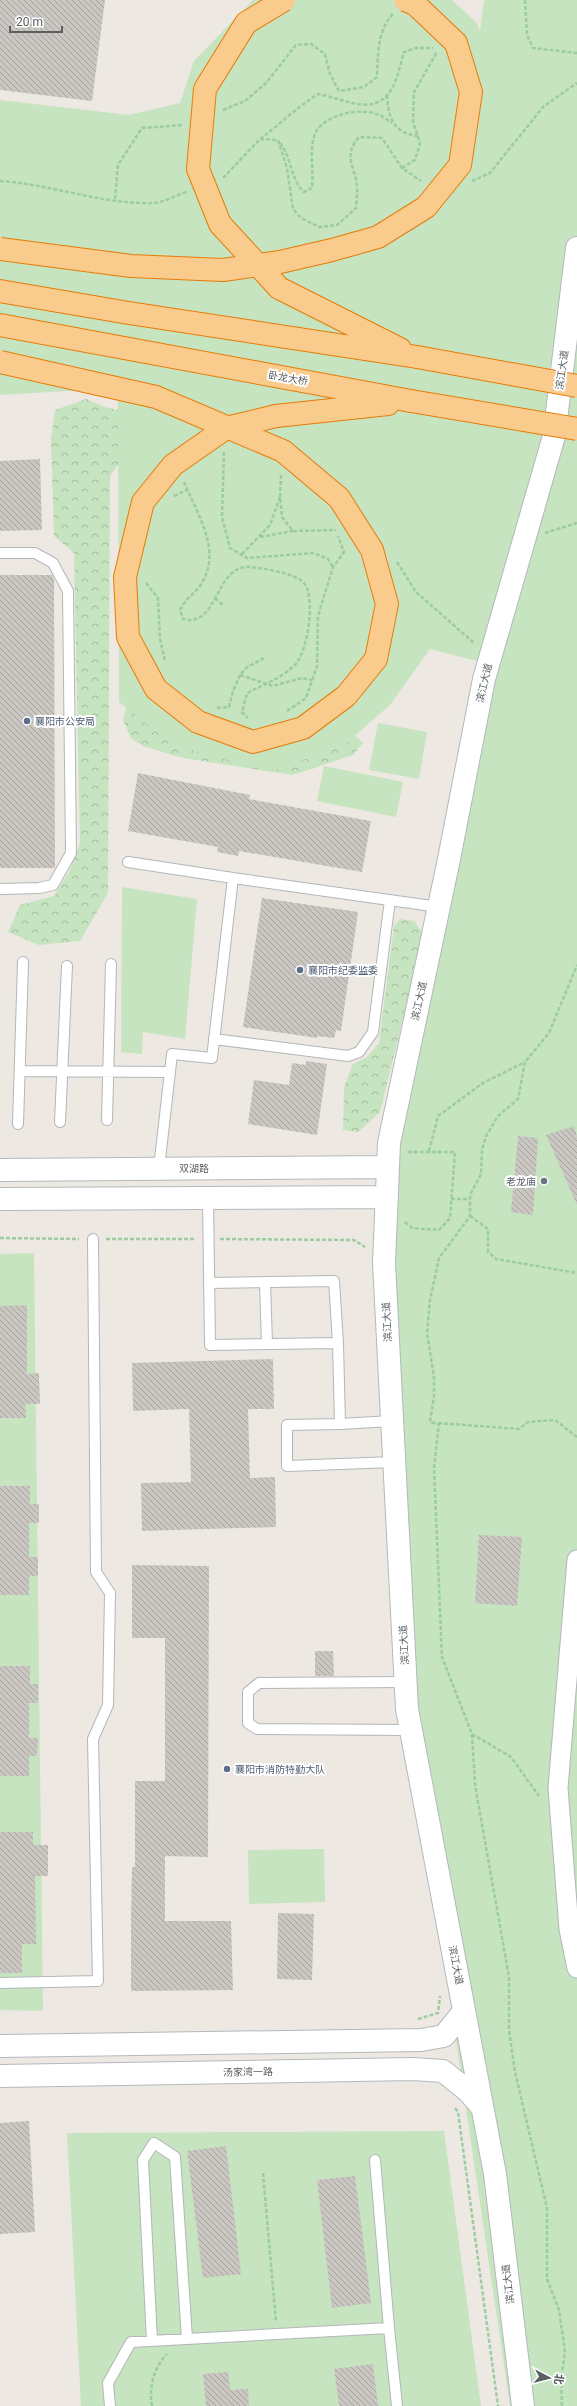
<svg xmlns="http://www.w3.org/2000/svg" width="577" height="2406" font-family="Roboto,'Noto Sans SC',sans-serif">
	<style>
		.forest { fill: url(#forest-crowns) }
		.green { fill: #c5e4bf }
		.building { fill: url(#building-back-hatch) }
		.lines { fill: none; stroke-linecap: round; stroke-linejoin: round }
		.lane-casing { stroke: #b3b6b9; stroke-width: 12 }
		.street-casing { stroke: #b3b6b9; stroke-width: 21 }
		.secondary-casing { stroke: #b4b8bc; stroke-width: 24 }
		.highway-casing { stroke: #e87b07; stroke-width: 24 }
		.path { stroke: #9ccca1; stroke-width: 2.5; stroke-dasharray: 4 2; stroke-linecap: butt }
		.lane { stroke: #fff; stroke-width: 10 }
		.street { stroke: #fff; stroke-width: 19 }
		.secondary { stroke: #fff; stroke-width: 22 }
		.highway { stroke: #f9cb8c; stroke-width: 22 }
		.highway-bridge-casing { stroke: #e87b07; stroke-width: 24; stroke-linecap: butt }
		.highway-bridge { stroke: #f9cb8c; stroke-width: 22 }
		.service-dot { fill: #5c6f8a; stroke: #fff; stroke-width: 1.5 }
		.worship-dot { fill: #6b7280; stroke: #fff; stroke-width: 1.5 }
		.labels { text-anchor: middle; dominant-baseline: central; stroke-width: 4; stroke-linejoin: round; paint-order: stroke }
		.street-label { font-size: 10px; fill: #5a5f62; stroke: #fff }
		.service-label { font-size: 10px; fill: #4e5e75; stroke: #fff; text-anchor: start }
		.worship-label { font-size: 10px; fill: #5b616d; stroke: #fff; text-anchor: end }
	</style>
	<defs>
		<pattern id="forest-crowns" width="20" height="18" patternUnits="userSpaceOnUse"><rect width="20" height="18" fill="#c5e4bf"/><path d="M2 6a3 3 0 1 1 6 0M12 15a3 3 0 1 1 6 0" fill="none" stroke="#a3bc9f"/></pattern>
		<pattern id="building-back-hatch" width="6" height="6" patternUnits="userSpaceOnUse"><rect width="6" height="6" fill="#cac6c1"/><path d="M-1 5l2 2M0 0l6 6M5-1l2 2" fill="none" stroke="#a7a4a0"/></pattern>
	</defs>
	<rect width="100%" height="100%" fill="#ede9e2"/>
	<path class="forest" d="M86,399l22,9 22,4 5,29 -25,35 -2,417 -28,48 -41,4 -31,-13 12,-27 34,-9 15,-24 11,-29 -6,-290 -20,-17 -3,-97 4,-29z
		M132,687l208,35 23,21 -10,12 -60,20 -110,-17 -40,-12 -12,-8 -8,-18z
		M400,919l14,2 8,11 -3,22 -39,158 -22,20 -15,-2 1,-43 9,-23 14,-7 12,-14 15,-117z"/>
	<path class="green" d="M253,0h199l25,23 3,8 4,-31h93v2406h-67l-103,-697 -19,-542 100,-503 -58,-15 -40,56 -46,40 -74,27 -97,-27 -54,-43 -1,-314 -118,7v-295l129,15 51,-12 14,-42z
		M378,723l49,9 -8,47 -50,-9z
		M324,766l79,16 -7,35 -79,-16z
		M122,887l75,12 -12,140 -42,-7 -1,22 -21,-2z
		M34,1253l9,758 -43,-1v-756z
		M324,1849l1,53 -76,2 -1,-54z
		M444,2131l37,275h-400l-14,-273z"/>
	<path class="building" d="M0,0h105l-13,101 -92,-11z
		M40,459l2,71 -42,1v-70z
		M0,575h52l2,4 1,289h-55z
		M138,773l112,22 -1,4 122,22 -9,51 -123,-21 -1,5 -21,-4 1,-5 -90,-16z
		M262,898l96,14 -17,119 -5,-1 -2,8 -17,-2v2l-74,-11z
		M306,1061l21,3 -10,71 -69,-11 6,-44 35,5 3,-22 14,2z
		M574,1126l3,11v68l-31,-70z
		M518,1136l20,2 -5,77 -22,-3z
		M27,1305v69l12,-1 1,31h-15l1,14h-26v-112z
		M273,1359l1,50h-26l2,69 25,-1 1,50 -134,4 -1,-48 50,-1 -2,-73 -56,2 -1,-48z
		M0,1486h30v18h9v19h-10v34h9v19h-9v19h-29z
		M479,1535l43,2 -5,69 -42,-3z
		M132,1565l77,1 -1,291 -43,-1v65h66l2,69 -102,1v-70l1,-54h3v-86h30v-143h-33z
		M315,1651h18l1,25h-19z
		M0,1666h30v18h8v19h-9v35h9l-1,18h-8v20h-29z
		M0,1832h33v13h15v31h-13l1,68h-14v29h-22z
		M278,1913l36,1 -2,66 -35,-1z
		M29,2121l6,111 -35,2v-111z
		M226,2146l15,128 -38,4 -16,-127z
		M355,2176l16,127 -39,5 -15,-128z
		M373,2364l5,42h-39l-5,-37z
		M228,2372l2,18 18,-1 1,17h-43l-3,-32z"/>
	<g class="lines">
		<defs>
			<path id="lane" d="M0,553h35l18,10 15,28 3,262 -18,32 -14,3 -39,1
				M128,862l105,16
				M214,1039l134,17 11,-4 14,-20 17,-132
				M20,1071l150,1
				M107,1120l4,-156
				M60,1122l7,-156
				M18,1124l5,-162
				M159,1168l13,-114 40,4 21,-180 206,29
				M208,1198l2,147 128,-2 2,81 -53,1v41l107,-4
				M265,1282l2,62
				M209,1283l125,-2 4,62
				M340,1424l52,-3
				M406,1682l-147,1 -11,9v31l9,6 154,1
				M0,1983l98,-2 -5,-242 15,-34 2,-112 -14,-21 -3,-333
				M375,2160l14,168
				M152,2341l-9,-181 11,-17 21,14 12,182
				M110,2406l-2,-23 23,-41 258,-14 8,78"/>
			<path id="street" d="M577,1560l-19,228 11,141 8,39"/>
			<path id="secondary" d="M0,1170l388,-3
				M0,1199l387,-2
				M0,2046l421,-6 23,-4 20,-25
				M0,2076l413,-7 30,2 26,21 13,15
				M523,2406l-28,-232 -88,-465 -23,-446 5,-120 60,-284 35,-180 70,-243 23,-188"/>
			<path id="highway" d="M279,288l121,61
				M0,291l129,22 288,44
				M0,325l411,76
				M276,416l112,-12"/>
		</defs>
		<use href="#lane" class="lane-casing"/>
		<use href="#street" class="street-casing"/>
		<use href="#secondary" class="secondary-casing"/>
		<use href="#highway" class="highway-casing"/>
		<path class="path" d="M525,0l2,35 6,13 44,5
			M387,95c1,22 6,38 31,41
			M223,110l22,-9 21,-18 30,-38 15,-1 14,10 5,20 9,17 25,-4 13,-10c1,-22 0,-46 16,-63
			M260,139c19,-14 37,-32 58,-45 31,6 61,26 77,-12 4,-9 6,-20 9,-30l12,-4h17
			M280,143c12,15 10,36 24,49l8,-4c2,-17 -4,-44 5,-58 11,-16 42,-22 59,-16 6,1 11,6 16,9
			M402,168l13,-8 5,-16 -7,-22 1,-30 23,-40
			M223,178l37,-39 18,1 9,28 6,41 8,9 18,9 18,-2 19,-17c0,-7 2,-15 1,-22 -3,-22 -14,-30 2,-49l23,1 20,30 19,13
			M0,181c51,3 103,24 154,22 10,-1 23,-8 32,-11
			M472,181l18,-8 53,-66 34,-24
			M115,199l3,-34 24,-37 41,-3
			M224,452l-2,65 8,31 17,10 67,-5 14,6 5,8
			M184,482c13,32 37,66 19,99 -6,12 -18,17 -23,29l3,9c35,10 32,-54 66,-52 13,1 46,6 55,16 12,14 4,70 -10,83 -13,12 -31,19 -47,27l-5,19 6,6
			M174,496l13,-6
			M280,497l1,-22
			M545,533l32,-10
			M260,537l33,-6
			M242,554l28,-29 10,-28 2,20 11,14 43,-1
			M397,562l19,30 58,51
			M146,583l12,15 2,41 5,22
			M215,598l9,8
			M264,658l-18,10 -6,7 33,11 29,-8 10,2
			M217,708l12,-1 4,-16 7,-16
			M287,711l19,-13 11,-32 1,-50 15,-49 11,-15 -6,-16
			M429,1151l9,-35 45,-33 42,-21
			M451,1199h19
			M470,1216l18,13v23l8,7 81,14
			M405,1222l7,6 27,2 11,-12 5,-66h-48
			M0,1238l79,1
			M106,1239h89
			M220,1239l134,1 11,7
			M438,1423l81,6 9,-7 27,-2 22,17
			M472,1734l39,23 28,39
			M418,2019l20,-6 2,-17
			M455,2108l3,4 40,294
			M263,2173l13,149
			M152,2406c-3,-19 1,-37 15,-52
			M562,2406l-1,-26 4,-28 -6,-42 -12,-31v-71l-32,-136 -6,-42v-53l-34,-192 -3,-51 -30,-77 -8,-189 5,-44 -9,-2 4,-26v-19l-7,-44 3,-33 9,-42 31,-42v-21l11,-21 1,-24 4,-14 12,-20 20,-17 7,-37 24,-29 28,-68"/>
		<use href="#lane" class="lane"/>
		<use href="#street" class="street"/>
		<use href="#secondary" class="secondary"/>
		<use href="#highway" class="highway"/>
		<defs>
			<path id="highway-bridge" d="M0,249l131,17 92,4 57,-8 52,-12 46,-13 48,-30 34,-42 11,-73 -15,-49 -41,-39 -10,-4
				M279,288l-59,-64 -22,-55 7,-80 41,-66 38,-23
				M417,357l160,29
				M0,362l156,35 127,54 56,47 33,52 15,54 -11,55 -30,37 -43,32 -50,14 -55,-20 -42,-33 -28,-52 -3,-60 18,-75 30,-37 53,-37 50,-12
				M411,401l166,28"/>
		</defs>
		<use href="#highway-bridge" class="highway-bridge-casing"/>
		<use href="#highway-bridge" class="highway-bridge"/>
	</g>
	<g class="service-dot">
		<circle cx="27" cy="721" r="4"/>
		<circle cx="300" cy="970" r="4"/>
		<circle cx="227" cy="1769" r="4"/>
	</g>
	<circle class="worship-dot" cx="544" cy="1181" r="4"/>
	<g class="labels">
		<g class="street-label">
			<text transform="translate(562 370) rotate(-82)">滨江大道</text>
			<text transform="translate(288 378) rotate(10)">卧龙大桥</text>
			<text transform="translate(484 683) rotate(-77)">滨江大道</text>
			<text transform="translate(419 1001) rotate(-78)">滨江大道</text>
			<text x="194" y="1168">双湖路</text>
			<text transform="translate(387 1322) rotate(-93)">滨江大道</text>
			<text transform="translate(404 1645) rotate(-93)">滨江大道</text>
			<text transform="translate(456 1965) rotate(79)">滨江大道</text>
			<text transform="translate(248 2072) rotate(-1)">汤家湾一路</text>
			<text transform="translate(508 2284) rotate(-97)">滨江大道</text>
		</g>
		<g class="service-label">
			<text x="35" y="721">襄阳市公安局</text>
			<text x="308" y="970">襄阳市纪委监委</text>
			<text x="235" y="1769">襄阳市消防特勤大队</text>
		</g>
		<g class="worship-label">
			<text x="536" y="1181">老龙庙</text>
		</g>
	</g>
	<g transform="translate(549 2378) rotate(97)" stroke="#ffffff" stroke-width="3" paint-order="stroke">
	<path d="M0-3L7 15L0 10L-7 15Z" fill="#5a5f62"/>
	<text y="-6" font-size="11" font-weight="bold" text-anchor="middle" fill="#5a5f62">北</text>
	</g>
	<path d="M10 26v6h52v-6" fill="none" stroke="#5a5f62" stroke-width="2"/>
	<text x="16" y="26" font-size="12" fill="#5a5f62" stroke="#ffffff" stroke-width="3" paint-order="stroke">20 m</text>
</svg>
